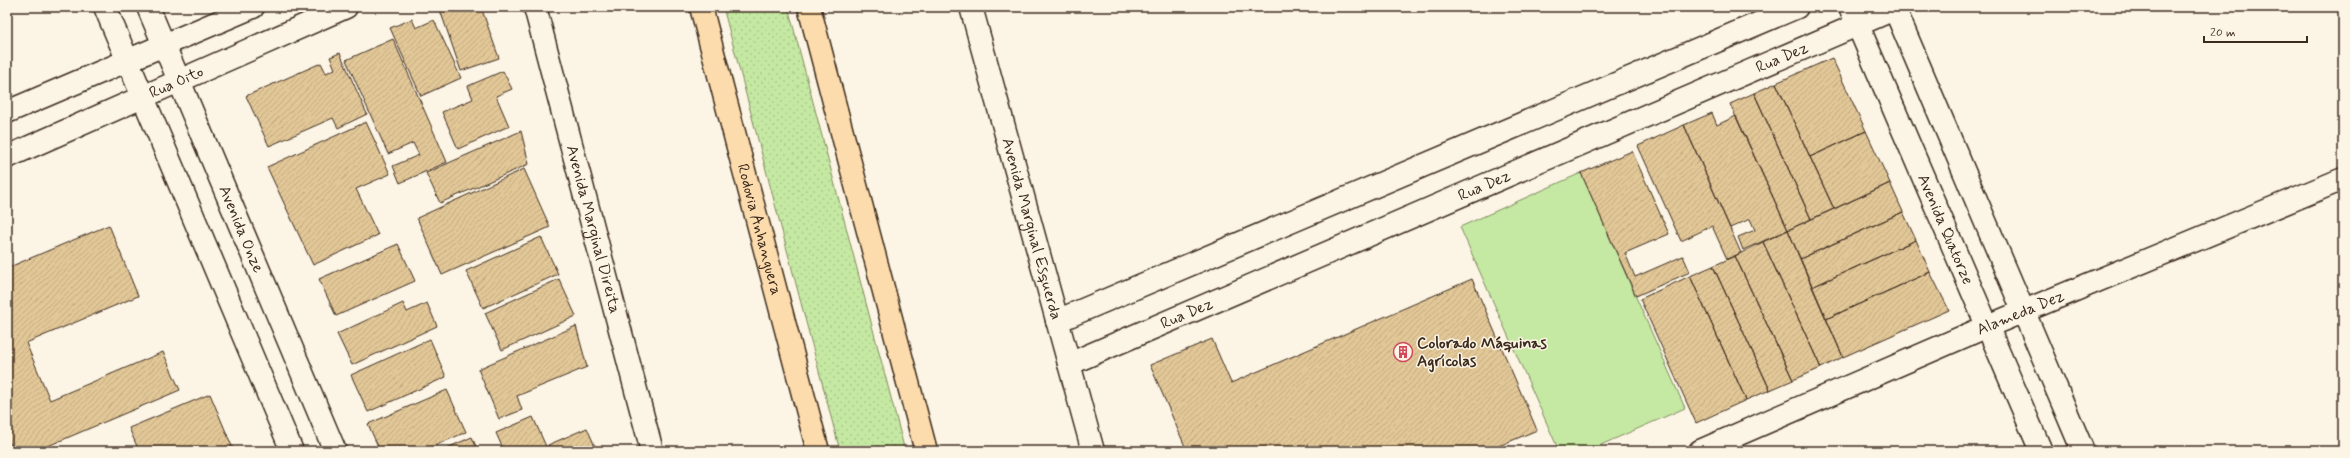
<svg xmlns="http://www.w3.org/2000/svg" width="2350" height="458" font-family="Mynerve,sans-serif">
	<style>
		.grass { fill: url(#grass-dots); stroke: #808a60 }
		.green { fill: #c5e9a3; stroke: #808a60 }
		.building { fill: url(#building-hatch); stroke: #3b2a1e }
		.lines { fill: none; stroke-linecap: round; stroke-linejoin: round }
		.minor-casing { stroke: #3b2a1e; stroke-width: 25 }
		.secondary-casing { stroke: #3b2a1e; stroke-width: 25 }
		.motorway-casing { stroke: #3b2a1e; stroke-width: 25 }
		.minor { stroke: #fcf5e5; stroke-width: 22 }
		.secondary { stroke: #fcf5e5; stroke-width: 22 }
		.motorway { stroke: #fcdcac; stroke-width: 22 }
		.labels { text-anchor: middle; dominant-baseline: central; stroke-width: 3; stroke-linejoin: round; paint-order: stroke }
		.street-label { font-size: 16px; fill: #3b2a1e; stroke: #fcf5e5 }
		.poi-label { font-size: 16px; font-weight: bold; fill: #3b2a1e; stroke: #fcf5e5; text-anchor: start }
	</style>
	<defs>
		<pattern id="grass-dots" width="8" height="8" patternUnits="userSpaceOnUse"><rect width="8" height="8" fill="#c5e9a3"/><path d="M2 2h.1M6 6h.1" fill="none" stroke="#aac88c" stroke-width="1.8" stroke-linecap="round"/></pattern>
		<pattern id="building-hatch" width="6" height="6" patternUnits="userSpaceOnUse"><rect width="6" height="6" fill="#e2c797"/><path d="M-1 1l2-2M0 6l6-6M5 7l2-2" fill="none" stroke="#c3ab82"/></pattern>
	</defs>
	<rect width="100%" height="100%" fill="#fcf5e5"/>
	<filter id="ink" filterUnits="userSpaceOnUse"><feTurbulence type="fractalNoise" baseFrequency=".025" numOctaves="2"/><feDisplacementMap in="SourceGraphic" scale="8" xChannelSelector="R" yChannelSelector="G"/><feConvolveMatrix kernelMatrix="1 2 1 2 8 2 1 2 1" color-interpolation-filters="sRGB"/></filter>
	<g filter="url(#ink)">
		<path class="grass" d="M723,7h65l117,444h-65z"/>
		<path class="green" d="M1581,173l104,235 -98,43h-28l-99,-224z"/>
		<path class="building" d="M439,7h42l18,51 -38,13z
			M412,19l4,9 18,-8 27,58 -40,18 -31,-68z
			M393,39l54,123 -47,21 -7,-17 26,-11 -6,-12 -25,11 -42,-94z
			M340,53l27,61 -29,14 -5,-10 -64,28 -23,-50 75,-33 5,10 9,-4 -5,-12z
			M1832,58l34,73 -56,26 -34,-74z
			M503,71l9,18 -16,7 13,30 -51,23 -16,-37 31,-13 -5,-13z
			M1776,83l58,126 -23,10 -57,-126z
			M1754,93l57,126 -23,11 -58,-126z
			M1712,113l5,12 19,-9 52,114 -45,20 -5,-13 17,-7 -5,-11 -20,9 -46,-103z
			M366,122l24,52 -34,15 22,46 -65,30 -46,-98z
			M1684,125l57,128 -14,6 -15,-33 -31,15 -43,-95z
			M521,131l8,33 -89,39 -14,-30z
			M1866,131l24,52 -56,26 -24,-52z
			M1632,151l37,83 -44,19 10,24 48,-21 7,16 -54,24 -55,-123z
			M524,169l26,58 -108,48 -25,-57z
			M1890,183l13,29 -103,47 -12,-29z
			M1903,212l13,28 -104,47 -12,-28z
			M109,225l29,71 -112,47 24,57 113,-48 17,38 -144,61h-23l-6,-15v-168z
			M1788,230l55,127 -22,11 -58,-126z
			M541,237l17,37 -75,34 -17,-37z
			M1916,240l14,32 -104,47 -14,-32z
			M1763,242l58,126 -28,12 -58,-124z
			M398,244l17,37 -79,35 -17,-37z
			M1735,256l58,124 -23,10 -57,-124z
			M1713,266l57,124 -24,10 -56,-124z
			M1930,272l19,38 -106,47 -17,-38z
			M1690,276l56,124 -50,23 -56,-124z
			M559,279l17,37 -74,34 -17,-37z
			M1472,279l65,151 -50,21h-300l-37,-86 62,-26 19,44z
			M403,303l4,9 20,-9 10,23 -85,39 -15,-31z
			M576,326l11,41 -70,29 5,14 -23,9 -21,-50z
			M430,339l16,38 -78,35 -17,-37z
			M447,390l19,42 -43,19h-43l-12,-27z
			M210,394l24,57h-95l-10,-23z
			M533,417l15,34h-44l-8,-18z
			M587,428l10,23h-47l-2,-6z
			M472,437l6,14h-38z"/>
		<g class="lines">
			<defs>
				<g id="minor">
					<path d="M105,7l187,444"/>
					<path id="s1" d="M148,7l187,444"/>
					<path id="s2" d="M1850,7l191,444"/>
					<path d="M1894,7l189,444"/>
					<path d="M7,112l246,-105"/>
					<path id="s3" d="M7,157l339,-150"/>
					<path d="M1057,321l740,-314"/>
					<path id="s4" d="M1069,364l830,-357"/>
					<path id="s5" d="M1700,451l288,-125 355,-147"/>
				</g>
				<g id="secondary">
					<path id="s6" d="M535,7l117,444"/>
					<path id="s7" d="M971,7l122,444"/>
				</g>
				<g id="motorway">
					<path id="s8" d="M701,7l117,444"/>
					<path d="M809,7l117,444"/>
				</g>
			</defs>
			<use href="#minor" class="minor-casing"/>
			<use href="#secondary" class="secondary-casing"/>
			<use href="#motorway" class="motorway-casing"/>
			<use href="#minor" class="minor"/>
			<use href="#secondary" class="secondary"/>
			<use href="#motorway" class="motorway"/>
		</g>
	</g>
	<defs>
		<symbol id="building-ring" viewBox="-11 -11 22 22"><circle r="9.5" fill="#fcf5e5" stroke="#d1495b" stroke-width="1.5"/><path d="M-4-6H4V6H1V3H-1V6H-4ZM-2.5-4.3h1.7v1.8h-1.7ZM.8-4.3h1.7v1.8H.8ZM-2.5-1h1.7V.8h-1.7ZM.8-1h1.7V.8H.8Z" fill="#d1495b"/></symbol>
	</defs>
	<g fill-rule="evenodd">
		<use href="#building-ring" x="1392" y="341" width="22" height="22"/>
	</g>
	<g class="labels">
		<g class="street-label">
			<text stroke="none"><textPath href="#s4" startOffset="776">Rua Dez</textPath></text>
			<text stroke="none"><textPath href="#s3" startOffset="185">Rua Oito</textPath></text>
			<text stroke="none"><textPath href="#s4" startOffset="452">Rua Dez</textPath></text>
			<text stroke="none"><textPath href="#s1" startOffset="241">Avenida Onze</textPath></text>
			<text stroke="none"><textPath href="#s6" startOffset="230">Avenida Marginal Direita</textPath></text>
			<text stroke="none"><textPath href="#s8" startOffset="230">Rodovia Anhanguera</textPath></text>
			<text stroke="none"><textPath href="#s7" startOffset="230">Avenida Marginal Esquerda</textPath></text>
			<text stroke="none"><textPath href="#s2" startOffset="242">Avenida Quatorze</textPath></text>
			<text stroke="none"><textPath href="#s4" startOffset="128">Rua Dez</textPath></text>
			<text stroke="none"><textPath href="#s5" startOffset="349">Alameda Dez</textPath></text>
		</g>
		<g class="poi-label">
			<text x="1417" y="343">Colorado Máquinas<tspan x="1417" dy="18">Agrícolas</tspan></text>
		</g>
	</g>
	<rect width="2350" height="458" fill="none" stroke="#fcf5e5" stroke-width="24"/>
	<rect x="12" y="12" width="2326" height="434" fill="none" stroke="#3b2a1e" stroke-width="1.5" filter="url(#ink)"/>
	<path d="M2204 36v6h103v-6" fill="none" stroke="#3b2a1e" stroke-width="2"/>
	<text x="2210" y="36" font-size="12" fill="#3b2a1e" stroke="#fcf5e5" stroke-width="3" paint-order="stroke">20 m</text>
</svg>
